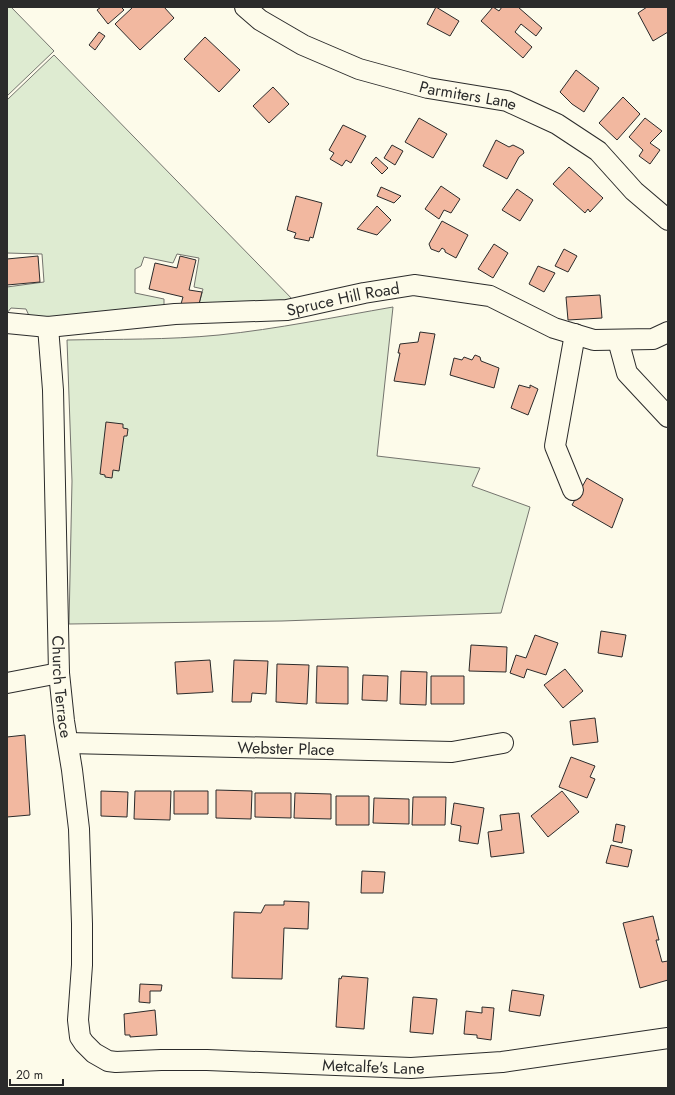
<svg xmlns="http://www.w3.org/2000/svg" width="675" height="1095" font-family="Jost,sans-serif">
	<style>
		.green { fill: #deebd1; stroke: #74746e }
		.building { fill: #f2b8a0; stroke: #2b2b2b }
		.lines { fill: none; stroke-linecap: round; stroke-linejoin: round }
		.minor-casing { stroke: #2b2b2b; stroke-width: 22 }
		.minor { stroke: #fdfbea; stroke-width: 20 }
		.labels { text-anchor: middle; dominant-baseline: central; stroke-width: 3; stroke-linejoin: round; paint-order: stroke }
		.street-label { font-size: 16px; fill: #2b2b2b; stroke: #fdfbea }
	</style>
	<rect width="100%" height="100%" fill="#fdfbea"/>
	<path class="green" d="M7,7h4l43,44 -47,45z
		M54,55l243,249 -99,4 5,-19 -9,-2 5,-29 -22,-4 -4,9 -29,-6 -3,9 -6,3v24l29,6v13l-133,8 -5,-11 -15,-1 -4,5v-26l37,-5 -2,-28 -35,-1v-153z
		M393,307l-16,149 103,12 -8,18 58,21 -29,106 -219,8 -213,3 3,-143 -5,-141c50,-1 101,0 152,-5 58,-6 116,-18 174,-28z"/>
	<path class="building" d="M101,7h20l3,3 -16,14 -11,-14z
		M133,7h31l10,11 -34,32 -25,-26z
		M436,7l23,14 -9,15 -23,-12z
		M493,7l6,4 3,-4h16l24,21 -6,8 -15,-12 -6,8 17,15 -9,11 -42,-37z
		M647,7h21v25l-15,9 -15,-28z
		M99,32l6,4 -10,14 -6,-5z
		M205,37l35,33 -21,22 -35,-33z
		M576,70l23,18 -15,24 -12,-8 -12,-12z
		M273,87l16,17 -20,19 -16,-17z
		M623,97l17,17 -23,26 -18,-17z
		M419,118l28,16 -14,24 -28,-16z
		M645,118l17,13 -12,12 10,7 -10,14 -11,-8 4,-6 -14,-13z
		M343,125l23,11 -15,27 -5,-3 -4,6 -12,-7 4,-6 -5,-3z
		M496,140l13,7 4,-2 10,5 1,3 -5,4 -12,22 -24,-13z
		M392,145l11,6 -8,14 -11,-7z
		M376,157l12,11 -6,6 -11,-11z
		M569,167l34,31 -13,14 -2,-3 -3,4 -32,-29z
		M441,186l19,13 -9,14 -7,-3 -5,9 -14,-10z
		M381,187l20,9 -7,7 -17,-7z
		M517,189l16,11 -13,21 -18,-11z
		M296,196l26,7 -9,35 -3,-1 -1,4 -15,-3 2,-5 -9,-3z
		M377,206l14,14 -14,15 -20,-6z
		M442,221l26,14 -12,23 -11,-6v-2l-3,-2 -3,4 -8,-3 -2,-5z
		M494,244l14,9 -15,25 -15,-9z
		M564,249l13,7 -9,16 -13,-6z
		M38,256l2,26 -33,3v-26z
		M180,256l16,4 -7,30 13,2 -4,16 -17,-4 2,-7 -34,-8 6,-26 22,5z
		M538,266l17,7 -11,19 -15,-8z
		M600,295l2,23 -34,2 -2,-23z
		M420,332l15,2 -10,51 -31,-4 6,-28h-2l2,-9 18,-2z
		M475,355l5,2 1,4 18,7 -5,20 -44,-13 4,-17 8,2 2,-3 8,3z
		M519,385l11,3v-3l8,4 -10,26 -17,-7z
		M106,422l17,2v4l5,1 -1,7h-3l-5,35 -6,-1 -1,8 -7,-1v-2l-5,-1z
		M587,478l36,21 -11,29 -40,-23z
		M601,631l25,4 -4,22 -24,-4z
		M535,635l23,8 -12,32 -19,-6 -3,9 -14,-5 6,-18 10,3z
		M471,645l36,2 -1,25 -37,-1z
		M210,660l3,32 -36,2 -2,-32z
		M234,660l34,1 -2,33 -14,-1 -1,9h-19z
		M277,664l32,1 -2,39 -31,-2z
		M317,666l31,1v37l-32,-1z
		M565,669l18,22 -20,17 -19,-23z
		M401,671l26,1 -1,33 -26,-1z
		M363,675l25,1 -1,25 -25,-1z
		M431,676h33v28h-33z
		M595,718l3,24 -25,3 -3,-24z
		M25,735l5,80 -23,2v-80z
		M571,757l24,9 -5,11 5,2 -8,19 -28,-11z
		M216,790l36,1 -1,28 -35,-1z
		M101,791l27,1 -1,25 -26,-1z
		M135,791h36l-1,29 -36,-1z
		M174,791h34v23h-34z
		M562,791l17,21 -31,25 -17,-21z
		M255,793h36v25l-36,-1z
		M295,793l36,1v25l-37,-1z
		M336,796h33v29h-33z
		M413,797h33l-1,28h-33z
		M374,798l35,1v25l-36,-1z
		M454,803l30,5 -6,36 -19,-3 2,-15 -10,-2z
		M519,813l5,40 -33,4 -3,-25 14,-2 -2,-15z
		M616,824l9,2 -3,17 -9,-2z
		M611,845l21,5 -4,17 -22,-4z
		M362,871l23,1 -2,21h-22z
		M284,901l25,1 -1,27 -24,-1 -2,51 -50,-1 2,-66 27,1 4,-8h19z
		M653,916l6,24h-3l6,22 6,-1v19l-28,8 -17,-65z
		M342,976l26,2 -4,51 -28,-2 3,-49 2,1z
		M140,984l22,1 -1,6h-11v12l-11,-1z
		M512,990l32,5 -4,21 -31,-5z
		M413,997l24,2 -4,35 -23,-2z
		M482,1007l12,1 -3,32 -14,-2v-3l-13,-1 2,-23 16,2z
		M155,1010l2,25 -27,2v-2h-5l-1,-21z"/>
	<g class="lines">
		<defs>
			<g id="minor">
				<path id="s1" d="M245,7l15,13 43,25 56,24 69,19 79,13 50,23 41,27 36,40 34,29"/>
				<path id="s2" d="M7,323l41,4 127,-13 112,-4 77,-17 50,-8 76,11 64,32 40,12 59,-1 15,-7"/>
				<path id="s3" d="M48,327l5,63 6,283 5,48 8,49 7,59 3,95v41l-4,55 2,17 4,6 10,10 14,8 8,1 45,-2h46l204,8 91,-6 166,-24"/>
				<path d="M618,340l9,33 41,44"/>
				<path d="M573,490l-18,-44 20,-112"/>
				<path d="M7,683l52,-10"/>
				<path id="s4" d="M68,743l384,9 51,-9"/>
			</g>
		</defs>
		<use href="#minor" class="minor-casing"/>
		<use href="#minor" class="minor"/>
	</g>
	<g class="labels">
		<g class="street-label">
			<text stroke="none"><textPath href="#s1" startOffset="243">Parmiters Lane</textPath></text>
			<text stroke="none"><textPath href="#s2" startOffset="338">Spruce Hill Road</textPath></text>
			<text stroke="none"><textPath href="#s3" startOffset="360">Church Terrace</textPath></text>
			<text stroke="none"><textPath href="#s4" startOffset="218">Webster Place</textPath></text>
			<text stroke="none"><textPath href="#s3" startOffset="1015">Metcalfe's Lane</textPath></text>
		</g>
	</g>
	<rect width="675" height="1095" fill="none" stroke="#2b2b2b" stroke-width="16"/>
	<path d="M10 1079v6h53v-6" fill="none" stroke="#2b2b2b" stroke-width="2"/>
	<text x="16" y="1079" font-size="12" fill="#2b2b2b" stroke="#fdfbea" stroke-width="3" paint-order="stroke">20 m</text>
</svg>
